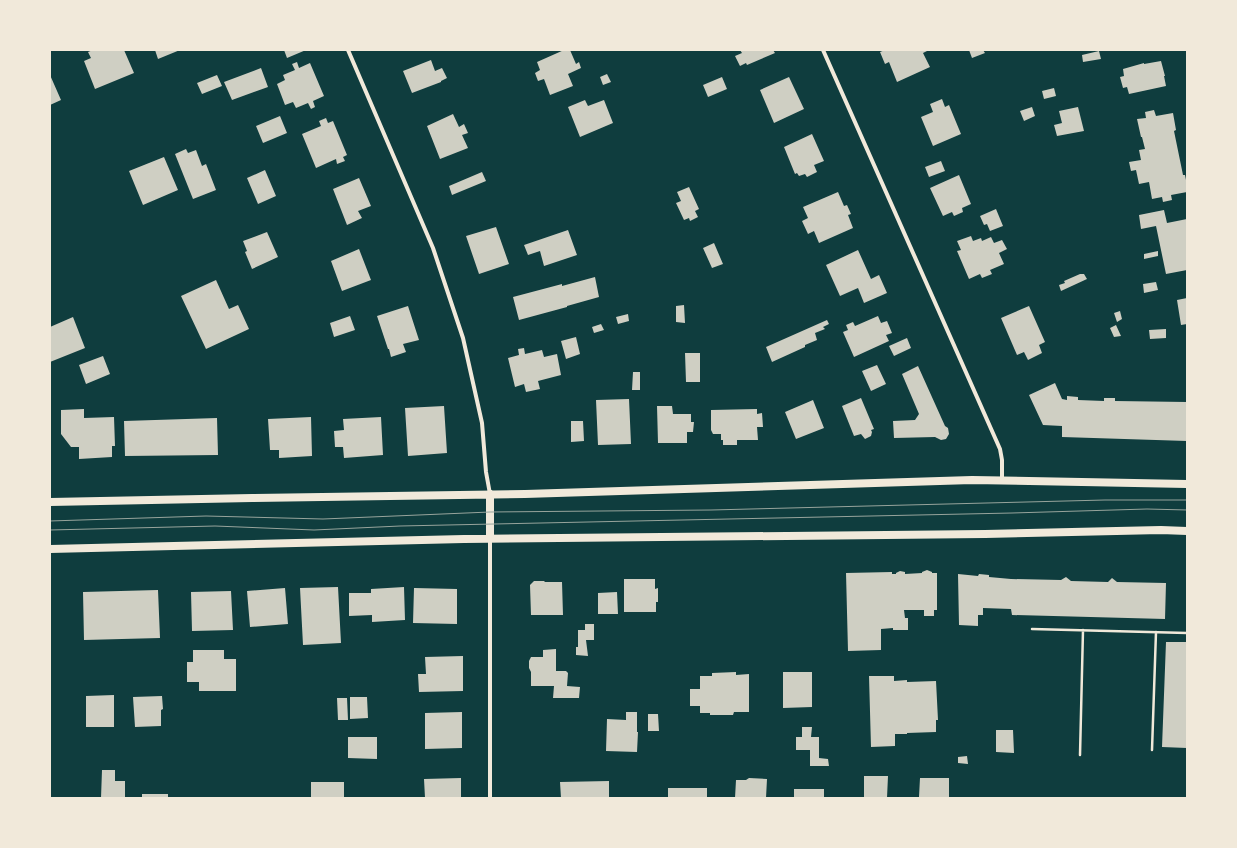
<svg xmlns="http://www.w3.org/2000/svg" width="1237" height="848" font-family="Merriweather,serif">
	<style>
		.building { fill: #cfcfc3 }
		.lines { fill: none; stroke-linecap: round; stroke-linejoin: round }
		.path { stroke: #f1e9da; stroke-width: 2.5 }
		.minor { stroke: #f1e9da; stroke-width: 4 }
		.secondary { stroke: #f1e9da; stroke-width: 8 }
		.tram { stroke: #97a49c; stroke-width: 1 }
	</style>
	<rect width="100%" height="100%" fill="#0f3d3e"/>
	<path class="building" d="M93,50h31l10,23 -39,16 -11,-28 7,-3 -3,-6z
		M155,50h25l-22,9z
		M284,50h22l-19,8z
		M564,50h6l6,14 3,-2 2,6 -13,6 5,12 -23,9 -6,-16 -6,2 -3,-8 5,-3 -3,-8z
		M740,50h33l2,3 -28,12 -1,-2 -6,3 -5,-10 7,-3z
		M885,50h44l-6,3 7,14 -33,15 -8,-20 -4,2 -5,-12z
		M969,50h14l2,3 -13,5z
		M1099,51l2,8 -18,3 -1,-7z
		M431,60l4,11 7,-3 5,10 -6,3v1l-29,11 -9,-22z
		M1161,61l4,15h-1l2,10 -37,8 -2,-7 -4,1 -3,-11 4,-1 -1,-7 21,-6v1z
		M297,62l2,6 11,-5 14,33 -11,5 2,6 -4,2 -3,-6 -12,5 -3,-6 -8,3 -8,-21 8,-4 -2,-5 12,-5 -3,-6z
		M261,68l7,19 -36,13 -8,-18z
		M607,74l4,8 -8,3 -3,-8z
		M50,75l11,25 -11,5z
		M217,75l5,11 -20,8 -5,-11z
		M722,77l5,12 -19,8 -5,-12z
		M789,77l15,32 -30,14 -14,-33z
		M1054,88l2,8 -12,3 -2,-8z
		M942,99l3,8 4,-2 12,29 -28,12 -12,-29 12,-5 -3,-8z
		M585,100l3,6 16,-6 9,23 -33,14 -12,-30z
		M1032,107l3,9 -11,5 -4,-10z
		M1078,107l6,24 -27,5 -3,-11 8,-2 -3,-12z
		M1154,110l2,6 17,-3 3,17 -2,1 9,44h2l2,10v7l-16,3 1,5 -9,2 -1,-5 -10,2 -3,-17 -10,2 -3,-14 -5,1 -2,-9 12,-2 -2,-10 6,-1 -3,-12h-1l-4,-18 9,-1 -1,-6z
		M453,114l6,13 5,-3 4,9 -6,2 6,13 -28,11 -13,-33z
		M280,116l7,17 -24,10 -7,-17z
		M326,118l2,5 5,-2 14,34 -4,2 2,4 -8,3 -1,-5 -20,9 -14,-34 19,-8 -2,-5z
		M812,134l12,27 -10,4 3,7 -10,5 -2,-3 -6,2 -2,-3 -2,1 -11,-27z
		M186,149l2,4 8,-3 6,16 4,-2 10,26 -23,9 -18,-45z
		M164,157l14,33 -35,15 -14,-34z
		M941,161l4,10 -16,6 -4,-10z
		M265,170l11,26 -18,8 -11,-26z
		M482,172l4,9 -34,14 -3,-9z
		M959,175l12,29 -9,4 1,4 -9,4 -2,-4 -9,4 -13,-28z
		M359,178l12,28 -13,5 4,7 -15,7 -14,-36z
		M689,187l10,22 -4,2 3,6 -8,4 -1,-3 -5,2 -8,-17 5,-2 -4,-9z
		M838,192l6,14 3,-1 4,9 -3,1 5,13 -34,15 -5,-12 -6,3 -6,-13 6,-3 -5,-11z
		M996,209l7,17 -13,5 -3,-7 -3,1 -4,-9z
		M1164,210l3,13 20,-4v51l-21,4 -10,-48 -15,3 -2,-14z
		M496,227l13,37 -30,10 -13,-38z
		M568,230l9,25 -33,11 -4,-15 -12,4 -4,-10z
		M267,232l11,25 -26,12 -7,-17 2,-1 -4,-10z
		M971,236l2,5 8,-3 1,3 9,-4 3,6 8,-3 5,9 -8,4 5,11 -14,6 2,4 -10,4 -2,-4 -11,5 -12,-28 4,-1 -4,-9z
		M714,243l9,21 -11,4 -9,-20z
		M359,249l12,31 -29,11 -11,-30z
		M858,250l13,29 8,-4 8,18 -23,10 -6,-15 -18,8 -14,-31z
		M1158,251v5l-14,3v-5z
		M1080,274h4l3,5 -26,12 -2,-6 6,-2 -1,-2z
		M595,277l4,20 -32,9v1l-48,13 -6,-23 49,-13v2z
		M216,280l13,29 9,-4 11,24 -43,20 -25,-53z
		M1156,282l2,8 -14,3 -1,-9z
		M1187,298v26l-6,1 -4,-25z
		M684,305l1,18 -9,-1v-16z
		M408,306l11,34 -16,4 3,8 -15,5 -2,-8h-1l-11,-33z
		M1029,306l16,36 -6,3 3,8 -14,7 -4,-8 -7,3 -16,-37z
		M1120,311l2,8 -5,3 -3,-9z
		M628,314l1,7 -11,3 -2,-7z
		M350,316l5,14 -21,7 -4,-14z
		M878,316l3,7 6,-2 5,12 -6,2 3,6 -35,16 -11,-25 5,-2 -2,-5 7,-3 2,4z
		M73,317l12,31 -35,14v-35z
		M827,320l2,4 -6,3 2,2 -10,4 2,7 -12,5v2l-33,15 -6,-15z
		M601,324l3,6 -10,3 -2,-6z
		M1116,325l5,11 -7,1 -4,-9z
		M1166,329v9l-16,1 -1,-9z
		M576,337l4,17 -14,5 -5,-18z
		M907,338l4,10 -17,8 -5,-10z
		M524,348l1,6 17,-4 2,7 13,-3 4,21 -23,6 2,8 -14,3 -2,-8 -9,3 -7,-29 11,-3 -1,-6z
		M685,353h15v29h-14z
		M103,356l7,18 -24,10 -7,-19z
		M877,365l9,19 -15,7 -9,-20z
		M918,366l27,60 3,2 1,6 -3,5 -5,1 -6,-3 -41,1 -1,-17 22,-1 4,-6 -17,-40z
		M633,372h7v18h-8z
		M1055,383l7,16 5,1v-4l11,1v3l26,1v-3h11v3l72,1v39l-125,-4v-11l-19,-1 -14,-30z
		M861,398l13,31 -3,1 1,2 -1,4 -6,3 -4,-5 -7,2 -12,-30z
		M629,399l2,45 -33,1 -2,-45z
		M813,400l11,28 -28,11 -11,-27z
		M444,406l3,47 -39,3 -3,-48z
		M657,406h15l1,8h18v8h3l-1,10h-6v11h-29z
		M84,409v9l30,-1 1,29h-3v11l-33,2v-12h-8l-10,-13v-24z
		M757,409v5l5,-1 1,14h-6l1,13h-21v5h-14v-5h-2v-6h-8l-2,-4v-20z
		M311,417l1,39 -33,2v-8h-9l-2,-31z
		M381,417l2,38 -39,3 -1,-11h-8l-1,-16 10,-1 -1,-11z
		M217,418l1,37 -93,1 -1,-35z
		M571,421h12l1,20 -13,1z
		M927,570l5,2v1h5v37h-3v6h-10v-6h-20l1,8h3v12h-15v-2l-12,1v21l-33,1 -2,-78 46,-1v2h4v-1l4,-2 5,1v2l17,-1v-1z
		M958,574l20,2 1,-2 10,1v2l22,2 50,1 5,-3 5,4 37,1 4,-4 5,4 49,1 -1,36 -153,-4 -1,-6 -28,-1v7h-5v11l-19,-1z
		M624,579h31v10l3,-1v14h-2v10h-32z
		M534,581h10l1,1h17l1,33h-32l-1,-30z
		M338,587l3,56 -38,2 -3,-57z
		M404,587l1,33 -33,2v-7l-23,1v-23h22v-4z
		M285,588l3,36 -38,3 -3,-36z
		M414,588l43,1v35l-44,-1z
		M158,590l2,48 -76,2 -1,-48z
		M231,591l2,39 -41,1 -1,-39z
		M617,592l1,22h-20v-21z
		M585,624h9v16h-8l2,16 -12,-1v-8h2v-17h7z
		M1166,642h21v106l-25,-1z
		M556,649v22h10l2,2 -1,13 13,1 -1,11h-26l1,-12h-23v-14l-2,-4v-7l2,-4h12v-7z
		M193,650h31v9h12v32h-37v-9h-12v-20h6z
		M463,656v35l-44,1 -1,-18h8l-1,-17z
		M736,672v3l13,-1v38h-15l-1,3h-23v-2h-10v-7h-10v-17h10v-13h12v-3z
		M783,672h29v35l-29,1z
		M869,676h25v5l13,-1v2l29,-1 2,39h-2v12l-29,1v1h-12v12l-24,1z
		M114,695v32h-28v-31z
		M162,696l1,13 -2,1v16l-26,1 -2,-30z
		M350,697h17l1,21 -18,1z
		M337,698h10l1,22h-10z
		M462,712v36l-37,1v-36z
		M626,712h11v20h1l-1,20 -31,-1 1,-32 19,1z
		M648,714h10l1,17h-11z
		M802,727h10l-1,10h8v21l9,1 1,7h-19v-16h-14v-13h6z
		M996,730h17l1,23 -18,-1z
		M348,737h29v22l-29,-1z
		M967,756l1,8 -10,-1v-6z
		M102,770h13v11h10v17h-24z
		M864,776h24l-1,22h-23z
		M461,778v20h-36l-1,-19z
		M749,778l18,1 -1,19h-31l1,-18h10z
		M920,778h29v19h-30z
		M609,781v17h-48l-1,-16z
		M311,782h33v16h-33z
		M668,788h39v10h-39z
		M794,789h30v9h-30z
		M142,794h26v4h-26z"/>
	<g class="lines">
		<path class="path" d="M1032,629l155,4
			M1152,750l4,-118
			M1080,755l3,-125"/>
		<path class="minor" d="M348,50l85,198 30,90 19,85 4,49 4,22
			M823,50l177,399 2,11v20
			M490,798v-259"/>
		<path class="secondary" d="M490,494v44
			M50,502l202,-4 273,-4 447,-14 215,4
			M50,549l414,-10 521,-5 176,-4 26,1"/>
		<path class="tram" d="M50,521l156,-5 117,3 167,-7 221,-2 394,-10h82
			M50,530l165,-4 99,4 86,-4 612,-13 135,-4 40,1"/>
	</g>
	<rect width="1237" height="848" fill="none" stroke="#f1e9da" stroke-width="102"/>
</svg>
